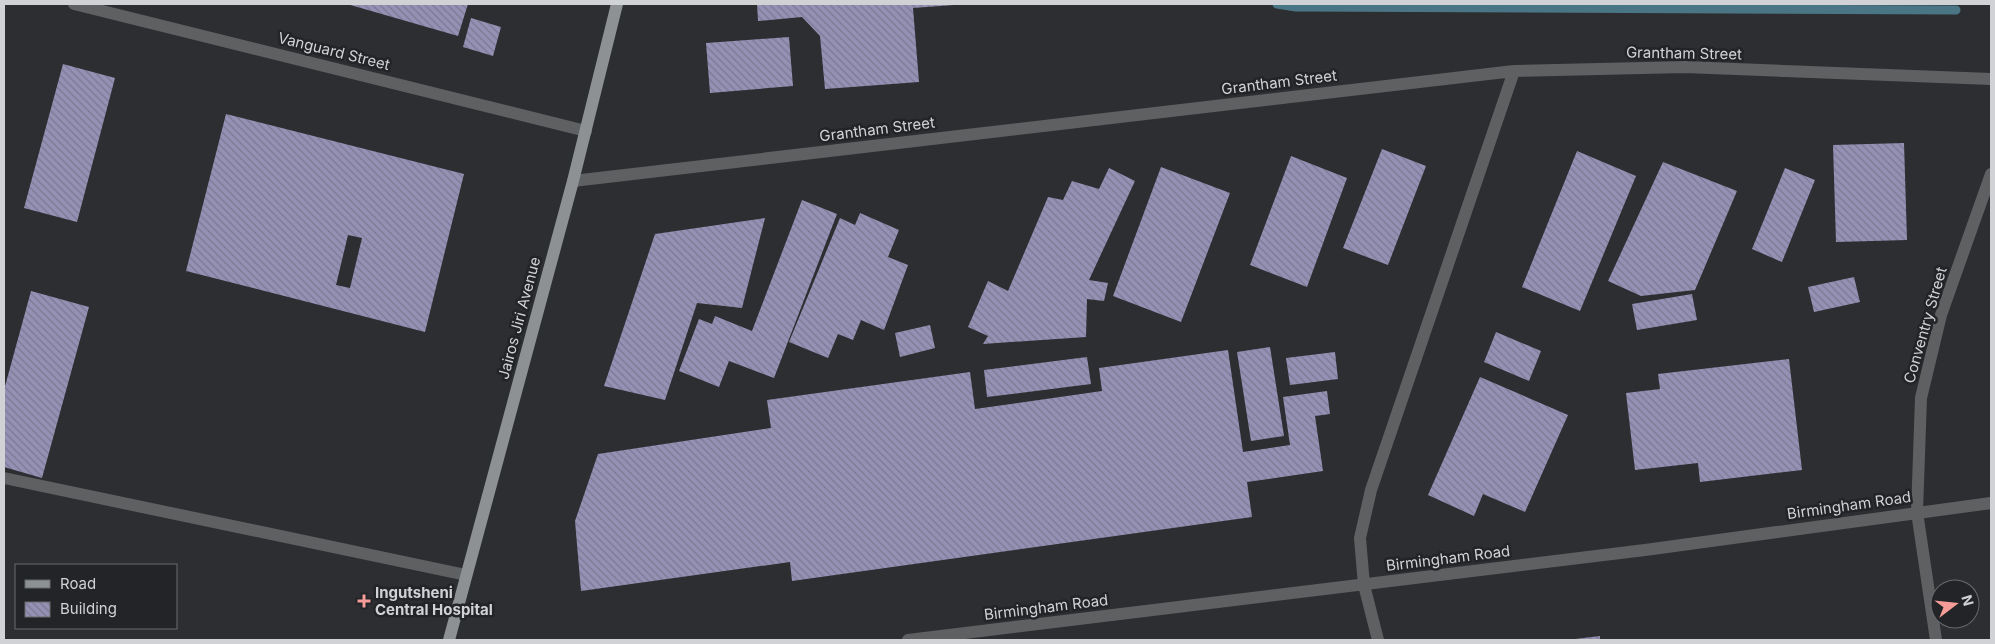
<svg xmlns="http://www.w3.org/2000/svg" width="1995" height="644" font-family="Inter,sans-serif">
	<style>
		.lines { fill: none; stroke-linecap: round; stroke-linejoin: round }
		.stream { stroke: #4a7584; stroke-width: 9 }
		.building { fill: url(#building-back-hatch); fill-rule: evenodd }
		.minor { stroke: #5e6061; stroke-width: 12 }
		.major { stroke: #8d9194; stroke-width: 12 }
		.poi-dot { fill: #f59b98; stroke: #222428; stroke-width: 2 }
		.labels { text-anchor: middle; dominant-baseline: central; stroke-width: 5; stroke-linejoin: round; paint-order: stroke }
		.street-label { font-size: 15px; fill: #d1d2d5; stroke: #222428 }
		.poi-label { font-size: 15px; font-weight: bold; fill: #d1d2d5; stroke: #222428; text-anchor: start }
	</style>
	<defs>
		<pattern id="building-back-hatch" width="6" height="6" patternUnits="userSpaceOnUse" patternTransform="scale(1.25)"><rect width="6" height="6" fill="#9591b5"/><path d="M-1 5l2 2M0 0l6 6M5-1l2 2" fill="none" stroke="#7b7892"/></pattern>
	</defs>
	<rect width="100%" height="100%" fill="#2c2e32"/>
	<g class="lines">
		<path class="stream" d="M1277,4l19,3 660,3"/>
	</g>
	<path class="building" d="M347,4h121l-10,32z
		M757,4h197v1l-41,3 6,74 -94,7 -5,-53 -18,-19 -44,4z
		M471,18l30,9 -8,29 -30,-9z
		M789,37l4,49 -83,7 -4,-50z
		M63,64l52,14 -38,144 -53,-14z
		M226,114l238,60 -39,158 -239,-61zM348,235l14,3 -12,50 -14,-3z
		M1904,143l3,97 -71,2 -3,-97z
		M1382,149l44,17 -38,99 -45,-17z
		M1577,151l59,25 -56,135 -58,-24z
		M1291,156l56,22 -40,109 -57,-22z
		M1663,162l74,29 -42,99 -54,6 -33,-15z
		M1161,167l69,26 -49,129 -68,-26z
		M1109,168l26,13 -46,99 19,3 -4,18 -17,-2 -1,38 -103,7 5,-8 -20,-9 20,-46 20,10 40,-94 15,3 9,-19 27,8z
		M1785,168l30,12 -33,82 -30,-13z
		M802,200l35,14 -63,164 -45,-17 -10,26 -40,-16 20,-52 13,5 3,-8 37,15z
		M860,213l39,17 -11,27 20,8 -24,65 -23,-10 -8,20 -15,-6 -10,24 -39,-16 51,-124 15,7z
		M765,218l-23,90 -45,-5 -32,97 -61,-14 51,-152z
		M1854,277l6,25 -46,10 -6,-25z
		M31,291l58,16 -47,171 -38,-11v-77z
		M1692,294l5,26 -60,10 -5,-26z
		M930,325l5,23 -35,9 -5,-24z
		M1496,332l45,19 -12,30 -45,-19z
		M1270,347l14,89 -33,5 -14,-89z
		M1228,350l15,102 47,-7 -7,-48 44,-6 3,23 -15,2 8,55 -76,11 5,35 -460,64 -2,-19 -209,29 -6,-70 23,-67 173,-26 -4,-28 203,-28 5,37 127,-18 -3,-23z
		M1335,352l3,27 -48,6 -4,-27z
		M1087,357l4,27 -104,13 -3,-27z
		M1789,359l13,111 -102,12 -2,-19 -63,7 -9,-77 34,-4 -2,-15z
		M1480,377l88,38 -43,97 -42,-18 -9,22 -46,-21z
		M1600,636v4h-25v-1z"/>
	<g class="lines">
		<path class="minor" d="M74,4l512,127
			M573,181l941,-110 171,-4 306,12
			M4,478l462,97
			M908,640l737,-90 346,-47
			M1378,640l-14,-55 -4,-47 11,-48 143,-419
			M1936,640l-19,-128 4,-114 20,-83 50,-141"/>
		<path class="major" d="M449,640l124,-459 44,-177"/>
	</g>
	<path class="poi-dot" d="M361.5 593.5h5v5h5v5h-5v5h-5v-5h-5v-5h5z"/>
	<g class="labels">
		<g class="street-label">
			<text transform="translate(334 51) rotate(14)">Vanguard Street</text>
			<text transform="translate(1684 53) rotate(1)">Grantham Street</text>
			<text transform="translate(1279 82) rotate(-7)">Grantham Street</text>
			<text transform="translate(877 129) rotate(-7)">Grantham Street</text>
			<text transform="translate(519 318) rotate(-75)">Jairos Jiri Avenue</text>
			<text transform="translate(1925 325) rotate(-74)">Conventry Street</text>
			<text transform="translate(1849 505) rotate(-8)">Birmingham Road</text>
			<text transform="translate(1448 558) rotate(-7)">Birmingham Road</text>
			<text transform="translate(1046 607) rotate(-7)">Birmingham Road</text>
		</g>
		<g class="poi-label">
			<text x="375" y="592">Ingutsheni<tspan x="375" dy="17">Central Hospital</tspan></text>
		</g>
	</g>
	<rect width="1995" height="644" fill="none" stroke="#d1d2d5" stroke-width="10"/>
	<rect x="15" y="564" width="162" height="65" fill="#222428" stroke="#686a6d"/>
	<rect x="25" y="580" width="25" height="8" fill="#8d9194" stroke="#686a6d"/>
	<text x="60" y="589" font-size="15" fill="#d1d2d5">Road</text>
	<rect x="25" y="602" width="25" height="15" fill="url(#building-back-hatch)" stroke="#686a6d"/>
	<text x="60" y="614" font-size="15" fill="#d1d2d5">Building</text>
	<g transform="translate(1955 604) rotate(74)"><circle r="24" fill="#222428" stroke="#686a6d"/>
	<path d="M0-4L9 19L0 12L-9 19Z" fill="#f59b98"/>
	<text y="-8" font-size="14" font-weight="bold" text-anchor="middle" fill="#d1d2d5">N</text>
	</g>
</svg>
